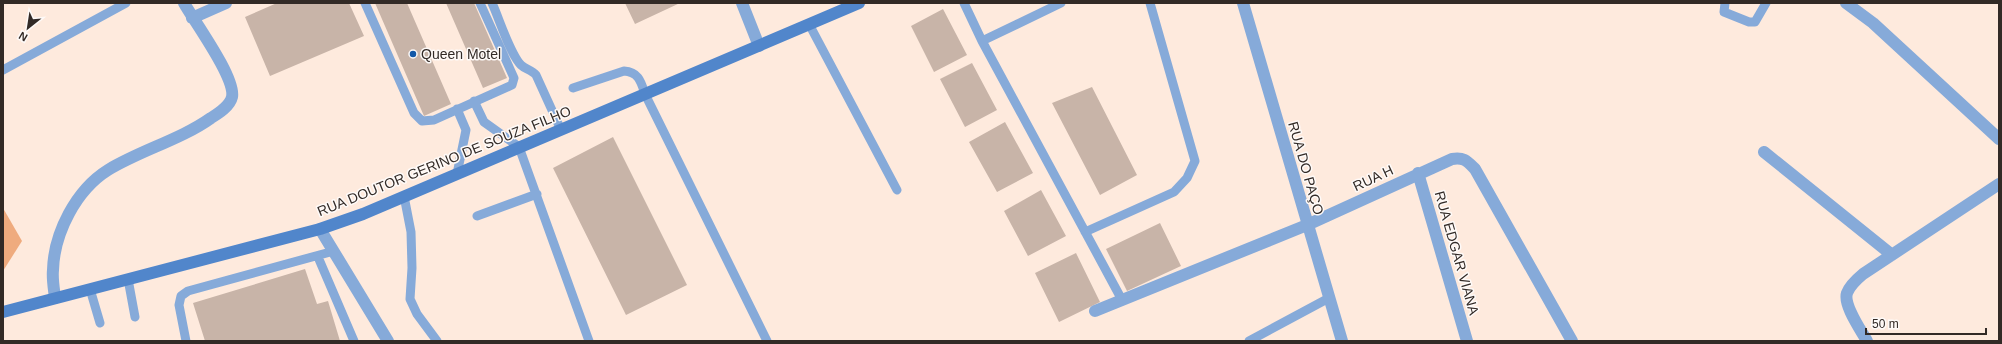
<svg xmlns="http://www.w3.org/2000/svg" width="2002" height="344" font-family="Arial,sans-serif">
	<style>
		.green { fill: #efab7e }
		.building { fill: #c8b4a8 }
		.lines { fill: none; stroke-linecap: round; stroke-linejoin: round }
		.lane { stroke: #86aad9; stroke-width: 9 }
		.street { stroke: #86aad9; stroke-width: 12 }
		.secondary { stroke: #5186cb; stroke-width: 12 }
		.poi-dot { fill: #1258a8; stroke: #fefaf8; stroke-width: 1.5 }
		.labels { text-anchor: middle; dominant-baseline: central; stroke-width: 3; stroke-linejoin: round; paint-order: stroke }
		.poi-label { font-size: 14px; fill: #322a26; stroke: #fefaf8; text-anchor: start }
		.street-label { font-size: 14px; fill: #322a26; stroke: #fefaf8 }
	</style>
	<rect width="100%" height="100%" fill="#feeadd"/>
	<path class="green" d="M3,208l19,33 -19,30z"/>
	<path class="building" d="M277,3h72l15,33 -94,40 -25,-59z
		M375,3h32l44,101 -27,12z
		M446,3h28l33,75 -24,10z
		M625,3h55l-45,21z
		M943,9l24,46 -33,17 -23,-46z
		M972,63l25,47 -32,17 -25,-48z
		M1092,87l45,88 -37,20 -48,-92z
		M1005,122l28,51 -36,19 -28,-50z
		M613,137l74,148 -61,30 -73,-147z
		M1041,190l25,46 -38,20 -24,-45z
		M1160,223l21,43 -54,25 -21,-42z
		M1076,253l24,49 -41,20 -24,-49z
		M305,269l12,35 11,-3 12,40h-135l-12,-38z"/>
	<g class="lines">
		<path class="lane" d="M365,3l49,110 8,8 12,-1 78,-35 2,-7 -34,-75
			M492,3c7,15 18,51 29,62 4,4 11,5 15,10l25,55
			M964,3l18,38 140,259
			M1725,3l-1,9 25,10h6l11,-19
			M809,24l88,166
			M982,41l79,-38
			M3,70l123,-67
			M573,88l51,-17c15,1 17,11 21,23l122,247
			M474,101l10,21 35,25 70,194
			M457,174l9,-44 -9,-21
			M404,196l7,36 1,36 -2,31 7,15 20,27
			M477,216l60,-22
			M1085,232l89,-40 13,-14 8,-17 -45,-158
			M318,257l36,84
			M128,279l7,38
			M90,289l10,34
			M186,341l-7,-36 2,-9 7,-5 146,-40
			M1249,341l80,-43"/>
		<path class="street" d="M742,3l17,43
			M1243,3l99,338
			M1846,3l27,20 126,116
			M192,18l34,-15
			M1764,152l128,103
			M1418,173l49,168
			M320,229l68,112
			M55,298c-1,-9 -3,-19 -2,-28 1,-37 23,-80 55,-100 33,-20 72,-30 103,-52 8,-5 19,-12 21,-21 4,-19 -38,-76 -48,-94
			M1095,311l212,-86 145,-66c12,-2 15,2 23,10l97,172
			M1867,341c-6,-11 -24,-36 -20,-48 3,-8 10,-14 16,-19l136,-90"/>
		<path class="secondary" d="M3,312l317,-83 43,-15 496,-211"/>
	</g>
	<circle class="poi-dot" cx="413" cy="54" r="4"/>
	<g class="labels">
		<g class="poi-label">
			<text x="421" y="54">Queen Motel</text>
		</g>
		<g class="street-label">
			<text transform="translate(444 161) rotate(-22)">RUA DOUTOR GERINO DE SOUZA FILHO</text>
			<text transform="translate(1306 168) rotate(74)">RUA DO PAÇO</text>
			<text transform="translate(1373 178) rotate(-25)">RUA H</text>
			<text transform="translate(1457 253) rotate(74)">RUA EDGAR VIANA</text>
		</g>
	</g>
	<rect width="2002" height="344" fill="none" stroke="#322a26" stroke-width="8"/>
	<g transform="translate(28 28) rotate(210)" stroke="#fefaf8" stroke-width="3" paint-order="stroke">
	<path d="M0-3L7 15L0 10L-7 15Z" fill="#322a26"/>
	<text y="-6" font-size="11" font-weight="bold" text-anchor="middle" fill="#322a26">N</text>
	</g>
	<path d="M1866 328v6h120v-6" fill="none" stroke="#322a26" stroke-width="2"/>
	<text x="1872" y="328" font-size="12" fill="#322a26" stroke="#fefaf8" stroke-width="3" paint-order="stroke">50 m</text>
</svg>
